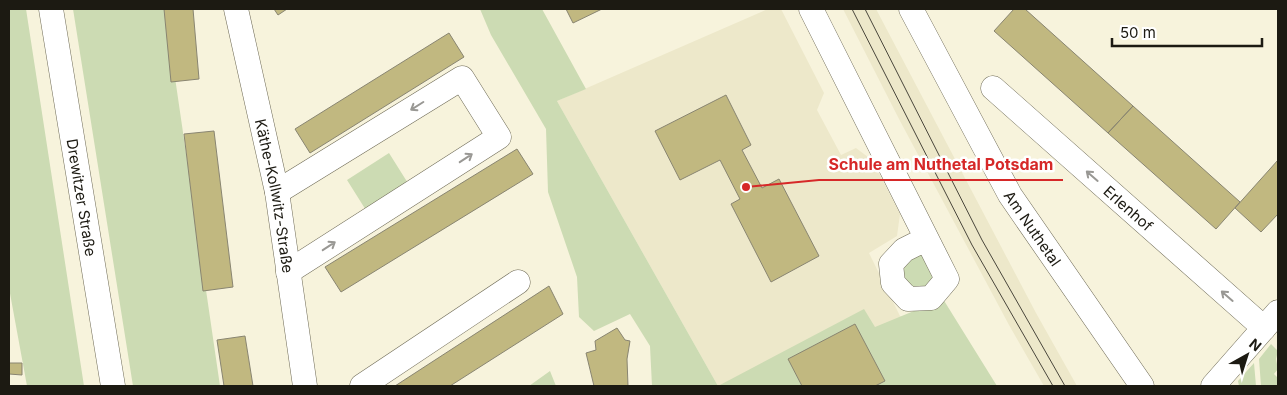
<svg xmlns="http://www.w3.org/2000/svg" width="1287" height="395" font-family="Inter,sans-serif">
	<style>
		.built { fill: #ede8ca }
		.green { fill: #ccdbb3 }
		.building { fill: #c1b880; stroke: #898571 }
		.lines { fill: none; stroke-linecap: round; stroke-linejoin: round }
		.minor-casing { stroke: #6e6a56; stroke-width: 25 }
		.minor { stroke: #fff; stroke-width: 24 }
		.tram { stroke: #49463b; stroke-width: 1 }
		.oneway { stroke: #999894 }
		.labels { text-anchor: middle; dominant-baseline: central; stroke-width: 5; stroke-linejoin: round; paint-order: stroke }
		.street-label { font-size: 15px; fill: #1c1a12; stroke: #fff }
		.leader { fill: none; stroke: #d62828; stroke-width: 2 }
		.callout-dot { fill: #d62828; stroke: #fff; stroke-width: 2 }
		.callout-label { font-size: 16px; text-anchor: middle; font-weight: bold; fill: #d62828; stroke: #fff; stroke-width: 5; stroke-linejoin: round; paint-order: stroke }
	</style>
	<rect width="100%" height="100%" fill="#f7f3dc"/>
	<path class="built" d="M768,9h13l43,84 -7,17 24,45 15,-7 16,12 28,54 -3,22 -28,17 31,63 97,70h-279l-161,-285z
		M843,9h33l160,304 41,73h-33l-35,-61 -110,-206z"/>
	<path class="green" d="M9,9h17l58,377h-57l-18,-98z
		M73,9h92l55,377h-87z
		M480,9h62l44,80 -29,12 161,285h-66l-2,-40 -20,-32 -36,17 -15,-14 -2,-40 -29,-85 -2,-63 -55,-94z
		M389,153l22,35 -42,27 -22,-35z
		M922,254l12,9v22l-20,7 -15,-23 3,-7z
		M943,299l54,87h-279l146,-77 11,18z
		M1271,344l7,7 -2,8 2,10 -4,5 4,4v8h-17l-2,-27z
		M1254,363l2,23h-17l-1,-5z
		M550,371l6,15h-27z"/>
	<path class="building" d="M164,9h29l6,70 -28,3z
		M274,9h13l-9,6z
		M566,9h36l-29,14z
		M1014,9h11l108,97 -25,27 -114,-102z
		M449,33l15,24 -154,96 -15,-24z
		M726,95l25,50 -9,5 20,38 17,-9 40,77 -48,26 -40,-78 9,-5 -20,-39 -40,20 -25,-49z
		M1133,106l107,96 -24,27 -108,-96z
		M214,131l19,156 -30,4 -19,-157z
		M517,149l16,25 -192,118 -16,-25z
		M1278,160v54l-17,18 -26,-24z
		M549,286l14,28 -113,72h-55z
		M855,324l30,57 -10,5h-73l-14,-27z
		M617,328l8,12 5,1 -3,18 1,27h-34l-8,-33 10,-3 -1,-9z
		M245,336l8,50h-29l-7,-46z
		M9,363h13v12l-13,-1z"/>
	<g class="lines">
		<defs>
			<g id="minor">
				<path id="s1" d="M51,9l62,377"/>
				<path id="s2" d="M236,9l41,183 28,194"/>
				<path d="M811,9l136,270 -16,19 -23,1 -15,-16 -2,-19 13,-14 22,-11"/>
				<path id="s3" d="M911,9l99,186 132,191"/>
				<path id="s4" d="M993,88l271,240"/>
				<path d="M277,192l185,-114 37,59 -211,135"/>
				<path d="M362,386l156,-104"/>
				<path d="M1213,386l65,-74"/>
			</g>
		</defs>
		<use href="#minor" class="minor-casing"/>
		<use href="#minor" class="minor"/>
		<path class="tram" d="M852,9l120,236 81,141
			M865,9l117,231 83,146"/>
	</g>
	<defs><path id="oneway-shaft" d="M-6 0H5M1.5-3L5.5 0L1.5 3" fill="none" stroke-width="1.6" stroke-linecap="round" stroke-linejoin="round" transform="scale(1.25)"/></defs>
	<g class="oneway">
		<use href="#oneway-shaft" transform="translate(417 106) rotate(148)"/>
		<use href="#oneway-shaft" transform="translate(466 158) rotate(-33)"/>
		<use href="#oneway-shaft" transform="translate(1092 176) rotate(-139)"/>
		<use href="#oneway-shaft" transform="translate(329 246) rotate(-33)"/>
		<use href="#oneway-shaft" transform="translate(1227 296) rotate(-139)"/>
	</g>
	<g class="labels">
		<g class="street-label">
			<text stroke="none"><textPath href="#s1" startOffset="191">Drewitzer Straße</textPath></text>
			<text stroke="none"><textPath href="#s2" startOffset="191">Käthe-Kollwitz-Straße</textPath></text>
			<text stroke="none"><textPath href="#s4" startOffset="181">Erlenhof</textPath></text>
			<text stroke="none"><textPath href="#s3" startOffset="251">Am Nuthetal</textPath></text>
		</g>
	</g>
	<path class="leader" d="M746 187L819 180H1063"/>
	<circle class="callout-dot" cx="746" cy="187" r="5"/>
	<g class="callout-label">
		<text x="941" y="170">Schule am Nuthetal Potsdam</text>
	</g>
	<rect width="1287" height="395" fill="none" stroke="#1c1a12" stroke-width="20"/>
	<g transform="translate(1247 355) rotate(39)" stroke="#ffffff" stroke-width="4" paint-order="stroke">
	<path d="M0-4L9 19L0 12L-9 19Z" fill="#1c1a12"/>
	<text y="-8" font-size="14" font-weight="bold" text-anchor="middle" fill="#1c1a12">N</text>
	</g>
	<path d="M1112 38v8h150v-8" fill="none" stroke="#1c1a12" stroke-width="2.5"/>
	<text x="1120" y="38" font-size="15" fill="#1c1a12" stroke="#ffffff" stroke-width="4" paint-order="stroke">50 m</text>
</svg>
